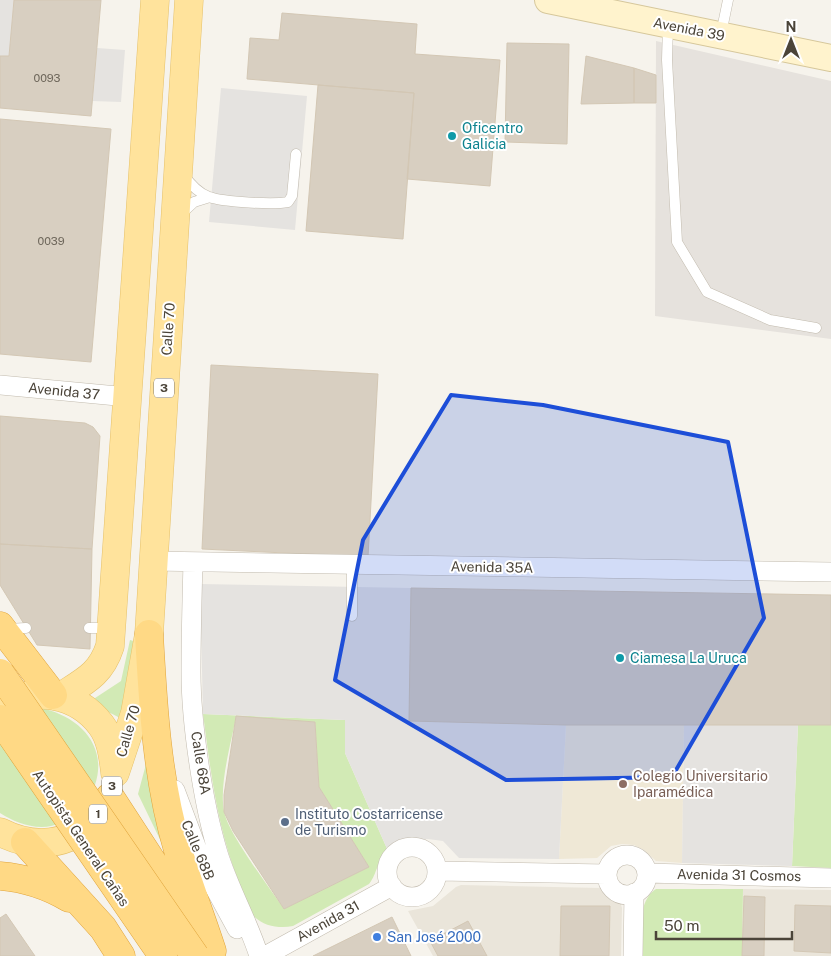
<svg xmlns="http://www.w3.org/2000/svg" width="831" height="956" font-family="'Public Sans',sans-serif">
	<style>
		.residential { fill: #eae5da }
		.industrial { fill: #e6e2dd }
		.education { fill: #efe8d6 }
		.green { fill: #d2eab5; fill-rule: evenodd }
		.parking { fill: #e5e3e0 }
		.building { fill: #d8cfc1; stroke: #d3c7b4 }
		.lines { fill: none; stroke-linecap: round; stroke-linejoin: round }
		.service-casing { stroke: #c2bbae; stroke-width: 11 }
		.minor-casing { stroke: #c2bbae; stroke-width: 20 }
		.secondary-casing { stroke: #d6c79b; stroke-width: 28 }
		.primary-casing { stroke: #e6c16a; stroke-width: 29 }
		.trunk-casing { stroke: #e0a43c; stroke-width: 29 }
		.service { stroke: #fff; stroke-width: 10 }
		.minor { stroke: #fff; stroke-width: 19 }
		.secondary { stroke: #fff3cd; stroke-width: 26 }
		.primary { stroke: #ffe39c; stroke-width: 28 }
		.trunk { stroke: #ffd985; stroke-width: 28 }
		.trunk-bridge-casing { stroke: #e0a43c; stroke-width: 29; stroke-linecap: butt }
		.trunk-bridge { stroke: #ffd985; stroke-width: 28 }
		.marked { fill: #1d4ed8; fill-opacity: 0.2; stroke: #1d4ed8; stroke-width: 4; stroke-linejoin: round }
		.culture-dot { fill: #0f9aa8; stroke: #fff; stroke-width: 2 }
		.education-dot { fill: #8d6e63; stroke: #fff; stroke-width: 2 }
		.service-dot { fill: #5c6f8a; stroke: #fff; stroke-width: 2 }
		.shop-dot { fill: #3f7fe0; stroke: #fff; stroke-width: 2 }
		.labels { text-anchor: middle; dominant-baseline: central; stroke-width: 4; stroke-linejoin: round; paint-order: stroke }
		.number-label { font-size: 11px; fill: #6e675b }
		.shield { fill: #fff; stroke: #817c74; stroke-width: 1 }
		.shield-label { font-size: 12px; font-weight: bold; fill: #4b4439 }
		.street-label { font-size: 14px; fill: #4b4439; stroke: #fff }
		.culture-label { font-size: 14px; fill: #0d838f; stroke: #fff; text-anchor: start }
		.education-label { font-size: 14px; fill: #785e54; stroke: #fff; text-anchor: start }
		.service-label { font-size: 14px; fill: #4e5e75; stroke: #fff; text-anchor: start }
		.shop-label { font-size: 14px; fill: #366cbe; stroke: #fff; text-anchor: start }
	</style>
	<rect width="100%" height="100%" fill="#f6f3ec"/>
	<path class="residential" d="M461,885l139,3 8,2 12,11 2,7 -1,48h-188l-25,-45 25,-5 23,-19z
		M743,889l88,1v66h-89z"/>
	<path class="industrial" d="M656,41l175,40v258l-176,-23z"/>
	<path class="education" d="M684,724l-2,139 -26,-2 -12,-11 -10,-5 -12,-1 -11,2 -14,12 -38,1 7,-134z"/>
	<path class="green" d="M130,640l10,3 -18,76 -33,-17 32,-21z
		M45,709c35,9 63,37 50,76 -3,7 -12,15 -18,20 -4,5 -10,14 -15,17 -20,11 -45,2 -62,-9v-90l26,-13z
		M203,714l142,6v33l43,98c-12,10 -10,22 -19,33l-76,42c-14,3 -32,0 -42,-13 -5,-7 -8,-20 -11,-28 -23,-57 -29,-111 -37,-171zM236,717l79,5 4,65 50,80 -85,42c-14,-21 -56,-75 -60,-98 -5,-27 7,-67 12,-94z
		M798,725h33v143l-39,-2z
		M153,738l29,147 -44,-91z
		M656,889h87l-1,67h-100c0,-21 -6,-54 14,-67z"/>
	<path class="parking" d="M0,0h14l-5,56h-9z
		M97,48l28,2 -4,52 -29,-1z
		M221,88l86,8 -12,134 -86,-8z
		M200,584l211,4 155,137 -7,134 -100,-1 -16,-17 -15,-2 -24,2 -16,10 -43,-98v-33l-142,-6z
		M684,724l114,1 -6,141 -110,-3z"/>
	<path class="building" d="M14,0h87l-10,116 -91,-8v-52h9z
		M282,13l135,11 -2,30 85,6 -10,126 -83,-7 7,-86 -167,-14 3,-41 29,2z
		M507,43l62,1 -2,100 -62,-2z
		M586,56l48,12v35l-53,1z
		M634,68l22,7v28h-22z
		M318,85l96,8 -11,146 -97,-8z
		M0,119l111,10 -20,233 -91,-8z
		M211,365l167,9 -10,183 -166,-8z
		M0,416l85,7 8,4 7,9 -8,113 -92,-5z
		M0,544l92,5 -2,100 -53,-4 -37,-60z
		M411,588l420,7v130h-265l-157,-4z
		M236,716l79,6 4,65 50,80 -85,42 -51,-78 -9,-19v-17z
		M744,896l21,1 -1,59h-22z
		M795,905l36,1v47l-37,-2z
		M561,906h49l-1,50h-49z
		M6,914l29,42h-35v-38z
		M392,917l19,39h-98z
		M468,921l19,35h-49l-8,-15z"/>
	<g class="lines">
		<defs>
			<path id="service" d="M668,25l-1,35 10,182 30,50 63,28 46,8
				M721,34l7,-34
				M183,174c7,10 15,19 26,23 15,5 64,8 79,5l4,-6 4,-42
				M181,214l13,-12 16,-5
				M352,616v-51
				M89,628h22
				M7,629l19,-1"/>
			<path id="minor" d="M0,385l128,12
				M153,561l678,11
				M193,562c-1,36 -2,73 -2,110 0,52 12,131 27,181 11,36 30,68 41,103
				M175,790l30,80 32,59
				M387 872a25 25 0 1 1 50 0a25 25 0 1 1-50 0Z
				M607 875a20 20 0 1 1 40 0a20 20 0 1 1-40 0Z
				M438,871l168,3
				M647,873l184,5
				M265,956l127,-70
				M633,956l1,-63"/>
			<path id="secondary" d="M548,0l283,58"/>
			<path id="primary" d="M60,697c25,-16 41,-23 50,-51l45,-646
				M0,706c33,-20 77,-13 101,19 10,13 12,31 14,47
				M115,773l20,-60 14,-79 40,-634
				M0,832c33,17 69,15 96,-14"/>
			<path id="trunk" d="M0,626l53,69
				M149,634c4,72 8,146 29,216 10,34 23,67 34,101
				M110,797l84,129
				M25,842l78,86 18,28
				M0,876c25,2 47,9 69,22"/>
		</defs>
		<use href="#service" class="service-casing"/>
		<use href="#minor" class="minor-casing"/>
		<use href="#secondary" class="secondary-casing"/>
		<use href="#primary" class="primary-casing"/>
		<use href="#trunk" class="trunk-casing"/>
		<use href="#service" class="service"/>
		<use href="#minor" class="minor"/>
		<use href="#secondary" class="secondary"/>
		<use href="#primary" class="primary"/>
		<use href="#trunk" class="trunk"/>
		<defs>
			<path id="trunk-bridge" d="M0,673l195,283
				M0,719l163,237"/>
		</defs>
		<use href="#trunk-bridge" class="trunk-bridge-casing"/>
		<use href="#trunk-bridge" class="trunk-bridge"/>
	</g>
	<path class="marked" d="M451,395l92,10 185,37 36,176 -92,159 -166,3 -171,-100 28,-140z"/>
	<g class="culture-dot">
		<circle cx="452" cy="136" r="5"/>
		<circle cx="620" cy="658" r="5"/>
	</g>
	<circle class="education-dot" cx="623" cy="784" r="5"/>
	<circle class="service-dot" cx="285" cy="822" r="5"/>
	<circle class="shop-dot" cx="377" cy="937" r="5"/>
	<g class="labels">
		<g class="number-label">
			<text x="47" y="78">0093</text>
			<text x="51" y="241">0039</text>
		</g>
		<g class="shield">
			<rect x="154" y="378.5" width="20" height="19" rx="4"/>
			<rect x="102" y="776.5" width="20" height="19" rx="4"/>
			<rect x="89" y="804.5" width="18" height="19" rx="4"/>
		</g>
		<g class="shield-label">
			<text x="164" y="388">3</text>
			<text x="112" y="786">3</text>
			<text x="98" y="814">1</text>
		</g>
		<g class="street-label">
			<text transform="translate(689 29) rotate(11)">Avenida 39</text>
			<text transform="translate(168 329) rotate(-86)">Calle 70</text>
			<text transform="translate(64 391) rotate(6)">Avenida 37</text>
			<text transform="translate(492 567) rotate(1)">Avenida 35A</text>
			<text transform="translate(128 731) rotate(-74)">Calle 70</text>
			<text transform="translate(201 763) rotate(81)">Calle 68A</text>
			<text transform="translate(81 838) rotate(56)">Autopista General Cañas</text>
			<text transform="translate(198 850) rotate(67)">Calle 68B</text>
			<text transform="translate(739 875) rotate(1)">Avenida 31 Cosmos</text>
			<text transform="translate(328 921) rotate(-29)">Avenida 31</text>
		</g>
		<g class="culture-label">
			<text x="462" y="128">Oficentro<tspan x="462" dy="16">Galicia</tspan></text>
			<text x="630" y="658">Ciamesa La Uruca</text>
		</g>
		<g class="education-label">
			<text x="633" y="776">Colegio Universitario<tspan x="633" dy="16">Iparamédica</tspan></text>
		</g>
		<g class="service-label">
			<text x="295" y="814">Instituto Costarricense<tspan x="295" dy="16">de Turismo</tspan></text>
		</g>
		<g class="shop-label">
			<text x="387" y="937">San José 2000</text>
		</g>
	</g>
	<g transform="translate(791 40)" stroke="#ffffff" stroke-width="4" paint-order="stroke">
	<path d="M0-4L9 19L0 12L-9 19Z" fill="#4b4439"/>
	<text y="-8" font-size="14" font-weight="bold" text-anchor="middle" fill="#4b4439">N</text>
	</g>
	<path d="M656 931v8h136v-8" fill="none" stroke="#4b4439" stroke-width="2.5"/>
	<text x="664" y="931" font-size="15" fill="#4b4439" stroke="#ffffff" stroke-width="4" paint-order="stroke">50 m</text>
</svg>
